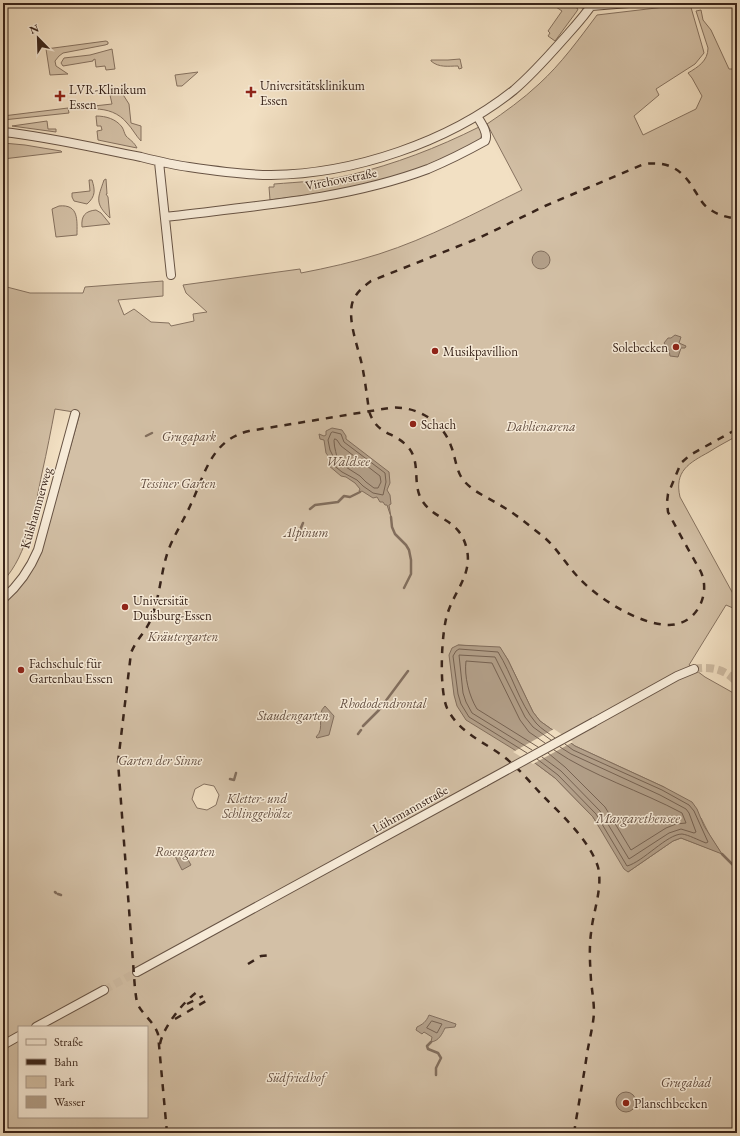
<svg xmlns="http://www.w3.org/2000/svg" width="740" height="1136" font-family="'EB Garamond',serif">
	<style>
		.green { fill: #d3c0a6; stroke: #867260; fill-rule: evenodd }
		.water { fill: #b3a08a; stroke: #826e5d }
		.pier { fill: #f2e0c3 }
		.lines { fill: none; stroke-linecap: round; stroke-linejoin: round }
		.shore { stroke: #766252; stroke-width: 1 }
		.stream { stroke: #826e5d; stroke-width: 2.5 }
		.minor-tunnel { stroke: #cdbaa1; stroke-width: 8; stroke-dasharray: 8 4; stroke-linecap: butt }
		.minor-casing { stroke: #675344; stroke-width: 10 }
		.minor { stroke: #f7ebd8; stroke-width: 8 }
		.rail { stroke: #39241a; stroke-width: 2.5; stroke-dasharray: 7 7; stroke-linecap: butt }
		.minor-bridge-casing { stroke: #675344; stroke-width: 10; stroke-linecap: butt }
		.minor-bridge { stroke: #f7ebd8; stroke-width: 8 }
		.poi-dot { fill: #8f2418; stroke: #f7ebd8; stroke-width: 1.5 }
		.labels { text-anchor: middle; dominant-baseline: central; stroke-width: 3; stroke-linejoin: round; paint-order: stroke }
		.poi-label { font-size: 13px; fill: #39241a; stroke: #f7ebd8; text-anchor: start }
		.street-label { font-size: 13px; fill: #39241a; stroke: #f7ebd8 }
		.park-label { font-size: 13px; font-style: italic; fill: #604b3d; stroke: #f7ebd8 }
		.water-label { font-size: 14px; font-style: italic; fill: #644f41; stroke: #f7ebd8 }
	</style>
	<rect width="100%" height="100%" fill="#f2e0c3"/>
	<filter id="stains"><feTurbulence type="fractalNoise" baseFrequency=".005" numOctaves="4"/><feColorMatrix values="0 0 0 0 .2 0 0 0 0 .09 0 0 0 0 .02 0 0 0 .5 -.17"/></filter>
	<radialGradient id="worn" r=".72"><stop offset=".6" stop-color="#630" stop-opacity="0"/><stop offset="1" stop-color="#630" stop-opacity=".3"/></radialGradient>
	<path class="green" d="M550,3h20l8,6 -1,2 -22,30 -7,-5 2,-3 -2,-2 14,-20z
		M690,4l13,45 1,4 -9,11 -39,25 3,6 -25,21 9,19 53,-26 6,-13 -10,-18 -4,-5c10,-6 20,-12 20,-25l-12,-37 5,-1 2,10 8,10 18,39h8v367c-9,5 -19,10 -28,16 -20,11 -35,19 -29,45l57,104 -4,7 -7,-3 -37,60 16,12 32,18v438h-734v-529c18,-15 28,-31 38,-52l39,-139 -25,-4c-4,21 -8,42 -13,64 -7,34 -14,82 -39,108v-295l27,7h53l2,-6 78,-6v15l-45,4 6,15 10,-6 17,13 18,1 2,3 23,-5 -1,-7 14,-2 -21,-19 -3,-8 117,-16 1,4c26,-5 53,-11 78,-19 50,-16 96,-41 143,-64l-35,-66c18,-12 36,-25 52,-40 22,-20 40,-45 58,-69zM458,645l42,3 8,12 25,52 7,9 35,25 89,41 37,31 9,18 11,17 -40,-15 -8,3 -45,31 -35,-55 -38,-39 -24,-18zM204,784l10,2 5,9 -3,10 -9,5 -10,-2 -5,-9 3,-10zM19,1027h128v90h-128z
		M106,41l2,1v2l-3,1 -42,8 -4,3 -4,5 1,5 12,8 -18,1 -4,-26z
		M112,49l3,20 -9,1 -1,-4 -9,1 -1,-8 -2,1v1l-30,5 -2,-3 3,-5 26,-3z
		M460,59l2,9 -3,1 -1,-3c-10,0 -19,2 -27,-5v-1h17z
		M198,72l-16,14h-5l-2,-11z
		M122,93l7,11 2,19 10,3v15c-5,-5 -9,-13 -14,-18 -8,-10 -20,-14 -32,-14l-1,-3 18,-2 -2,-9z
		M68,108l1,5 -66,7v-4z
		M96,116c10,0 20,3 26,11 2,3 2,6 4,9 4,4 8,6 11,12l-39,-8 -1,-9 5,-1 -1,-4h-4z
		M47,121l1,8h8v3l-44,-6z
		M479,127l3,7 -2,7c-38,18 -75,36 -116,45 -31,6 -63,10 -94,14l-1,-13h5v-3c25,-2 51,-3 76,-9 45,-11 87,-27 129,-48z
		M3,143l22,2 36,6 1,1 -59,7z
		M106,179l1,15h-1l2,3 2,21c-16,-15 -12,-20 -6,-38z
		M89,180h3c3,10 4,16 -5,24l-13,-3 -2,-4v-4l18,-2z
		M59,206c20,-2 18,14 18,29l-21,2 -4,-28z
		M96,210l5,3 9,11 -28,3c-1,-11 3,-16 14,-17z"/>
	<path class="water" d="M532 260a9 9 0 1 1 18 0a9 9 0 1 1-18 0Z
		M675,335l6,2 -2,6 7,3 -1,2h-4l-3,9 -8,-1 -1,-6 -5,-7 4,-5h3z
		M332,428l10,2 4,6v3l43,33 1,11 -3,7 3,5 1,9 -2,1 2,12 -4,-12h-2l-2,-3h-3l-3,-5 -4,1 -11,-7 -2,1 -1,-1 1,-2 -5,-6 -9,-6 -5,-1 -13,-11 1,-8 -3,-4 -2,-13 -4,-1 -1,-5 5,2 2,-1v-4z
		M458,645l42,2 8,13 25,52 7,9 35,25 89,41 28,15 5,7 7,17 18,28 -41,-16 -8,3 -45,31 -4,-3 -31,-52 -38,-39 -24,-18 -65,-40 -9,-14 -3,-11 -5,-40 3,-7z
		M325,706l9,10 -5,19 -12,3 -1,-1c10,-9 -1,-22 9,-31z
		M182,849l9,16 -9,5 -8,-16z
		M429,1015l27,9 -1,3 -10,1c-3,6 -6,13 -14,14l1,-5 -8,-5 -2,2 -6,-4 1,-3c6,-3 9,-5 12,-12z
		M616 1102a10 10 0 1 1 20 0a10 10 0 1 1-20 0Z"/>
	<path class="pier" d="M554,729l19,13 -40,22 -20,-12z"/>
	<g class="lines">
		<path class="shore" d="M333,432l8,2 3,8 41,31 1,9 -3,13 -10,-2 -10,-7 -6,-6 -15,-8 -10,-8 1,-8 -3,-6 -2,-10 3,-7z
			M335,439l2,1 4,6 39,30 1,6 -3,6h-4l-8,-6 -6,-6 -22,-14c-1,-7 -4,-14 -4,-21z
			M538,747l-61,-38c-8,-13 -13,-33 -11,-48l26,2 28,57 9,12 16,11
			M532,750l-60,-37 -6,-11 -3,-9 -4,-38 36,2 30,60 8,10 18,13
			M527,753l-58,-36 -8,-13 -3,-10 -5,-38 3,-5 3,-2 39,3c14,22 21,51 38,71 5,6 13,10 19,15
			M548,753l17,14 40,40 26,43 35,-22 10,-4 10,-1 -4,-10c-41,-22 -90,-37 -128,-63
			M542,757l19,14 39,40 29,48 40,-26 12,-4 13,4 2,-1 -7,-19 -3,-4 -26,-14 -89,-41 -11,-7
			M537,759l21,16 38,39 31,52c16,-4 40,-32 55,-32 7,1 16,6 24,9l2,-1 -14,-31 -5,-6 -27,-15 -89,-40 -8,-6
			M432,1021l10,3 -5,9 -10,-5z"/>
		<path class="stream" d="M146,436l6,-3
			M310,509l5,-4 23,-3 6,-6 6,1 10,-5
			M391,517l1,10 3,7 11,11 3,5 2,10v14l-7,14
			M297,537l6,-14
			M363,726l16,-16 29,-39
			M358,734l3,-4
			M230,779l4,1 2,-7
			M722,854l11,11 4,6
			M55,892l1,1
			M58,894l3,1
			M431,1042l-4,4 1,3 10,4 3,5 -5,10v7"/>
		<path class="minor-tunnel" d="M694,669c17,-3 32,0 43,14
			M104,990l33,-18"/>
		<defs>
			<path id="minor" d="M582,3l9,3 38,-3
				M3,132c47,5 92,16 138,25 16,4 32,8 48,10 27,4 55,8 82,8 83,-1 178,-33 243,-85 20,-17 37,-37 54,-56 9,-10 18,-20 25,-31
				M159,162l12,113
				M165,217c87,-11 180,-17 263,-48 19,-8 39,-18 57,-28 4,-8 -4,-18 -8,-25
				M3,599c16,-14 27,-30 35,-49l37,-136
				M594,722l83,-46 17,-7
				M137,972l348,-190
				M36,1027l68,-37
				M3,1045l16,-9"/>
		</defs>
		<use href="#minor" class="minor-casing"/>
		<use href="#minor" class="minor"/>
		<path class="rail" d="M248,964l13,-8 10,-1
			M187,1004l16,-8
			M175,1019l31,-18
			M160,1044c3,-17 25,-45 40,-54
			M167,1133l-9,-99c-4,-12 -14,-18 -20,-29 -2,-5 -2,-10 -3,-16l-17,-227 13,-109c5,-14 17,-23 21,-37 8,-21 9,-44 16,-65 6,-16 16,-31 23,-47 14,-30 20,-64 58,-73l140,-23c26,-3 53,12 62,38 5,12 5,27 14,36 9,10 22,15 33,22 15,8 28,19 42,30 15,11 25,29 38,43 19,21 62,48 91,48 28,0 43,-32 31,-55 -11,-19 -22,-39 -32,-58l-1,-10 1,-8 13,-31 9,-8 47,-26
			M574,1133c4,-26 9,-52 13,-79 2,-13 6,-27 7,-41 0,-11 -2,-22 -3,-33 -1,-16 -2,-31 0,-47 2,-21 12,-45 7,-66 -8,-26 -37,-53 -56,-72 -13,-14 -26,-30 -42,-41 -20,-14 -42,-23 -53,-46 -8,-18 -6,-77 1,-96 7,-21 24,-38 19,-62 -7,-32 -30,-28 -44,-48 -12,-17 -1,-39 -15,-55 -14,-16 -31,-11 -39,-36 -2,-15 -4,-31 -7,-46 -4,-18 -14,-43 -10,-61 3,-11 11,-17 19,-23l108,-43 66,-32 99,-42c25,-3 38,5 51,27 4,6 7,13 13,17 9,7 18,9 29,11"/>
		<defs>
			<path id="minor-bridge" d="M485,782l109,-60"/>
		</defs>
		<use href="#minor-bridge" class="minor-bridge-casing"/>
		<use href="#minor-bridge" class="minor-bridge"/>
	</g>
	<g class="poi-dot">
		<path d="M249 86h4v4h4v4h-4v4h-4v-4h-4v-4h4z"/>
		<path d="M58 90h4v4h4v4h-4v4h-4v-4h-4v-4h4z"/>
		<circle cx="676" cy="347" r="4"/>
		<circle cx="435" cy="351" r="4"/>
		<circle cx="413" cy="424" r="4"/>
		<circle cx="125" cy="607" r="4"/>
		<circle cx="21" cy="670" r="4"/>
		<circle cx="626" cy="1103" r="4"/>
	</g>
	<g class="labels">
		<g class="poi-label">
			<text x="260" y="85">Universitätsklinikum<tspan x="260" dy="15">Essen</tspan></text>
			<text x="69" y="89">LVR-Klinikum<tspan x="69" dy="15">Essen</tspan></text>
			<text x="668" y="347" text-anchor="end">Solebecken</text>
			<text x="443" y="351">Musikpavillion</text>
			<text x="421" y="424">Schach</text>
			<text x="133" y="600">Universität<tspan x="133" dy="15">Duisburg-Essen</tspan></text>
			<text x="29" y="663">Fachschule für<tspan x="29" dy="15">Gartenbau Essen</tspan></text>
			<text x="634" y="1103">Planschbecken</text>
		</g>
		<g class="street-label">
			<text transform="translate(341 179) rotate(-11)">Virchowstraße</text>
			<text transform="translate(36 508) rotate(-74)">Külshammerweg</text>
			<text transform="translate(410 809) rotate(-29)">Lührmannstraße</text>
		</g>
		<g class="park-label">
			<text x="541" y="426">Dahlienarena</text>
			<text x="189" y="436">Grugapark</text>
			<text x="178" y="483">Tessiner Garten</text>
			<text x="306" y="532">Alpinum</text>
			<text x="183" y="636">Kräutergarten</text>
			<text x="383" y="703">Rhododendrontal</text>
			<text x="293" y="715">Staudengarten</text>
			<text x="160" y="760">Garten der Sinne</text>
			<text x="257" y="798">Kletter- und<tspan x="257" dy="15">Schlinggehölze</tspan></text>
			<text x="185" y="851">Rosengarten</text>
			<text x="296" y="1077">Südfriedhof</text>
			<text x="686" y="1082">Grugabad</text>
		</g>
		<g class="water-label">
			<text x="348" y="461">Waldsee</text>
			<text x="638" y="818">Margarethensee</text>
		</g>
	</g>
	<rect width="740" height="1136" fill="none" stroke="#f2e0c3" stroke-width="16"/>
	<rect x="4" y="4" width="732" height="1128" fill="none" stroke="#39241a" stroke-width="2"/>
	<rect x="8" y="8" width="724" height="1120" fill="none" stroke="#39241a"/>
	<rect x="18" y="1026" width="130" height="92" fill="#f7ebd8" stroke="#ab9b8c"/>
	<rect x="26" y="1039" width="20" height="6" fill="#f7ebd8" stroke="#ab9b8c"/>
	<text x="54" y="1046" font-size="12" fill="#39241a">Straße</text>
	<rect x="26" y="1059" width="20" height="6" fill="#39241a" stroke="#ab9b8c"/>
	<text x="54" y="1066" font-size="12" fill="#39241a">Bahn</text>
	<rect x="26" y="1076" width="20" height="12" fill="#d3c0a6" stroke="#ab9b8c"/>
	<text x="54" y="1086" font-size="12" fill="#39241a">Park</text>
	<rect x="26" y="1096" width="20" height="12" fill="#b3a08a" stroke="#ab9b8c"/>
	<text x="54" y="1106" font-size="12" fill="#39241a">Wasser</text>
	<g transform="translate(38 38) rotate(337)" stroke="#f7ebd8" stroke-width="3" paint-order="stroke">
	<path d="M0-3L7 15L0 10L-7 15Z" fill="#39241a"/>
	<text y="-6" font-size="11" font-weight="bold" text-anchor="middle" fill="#39241a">N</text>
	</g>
	<rect width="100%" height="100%" filter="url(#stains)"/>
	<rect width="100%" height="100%" fill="url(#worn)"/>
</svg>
